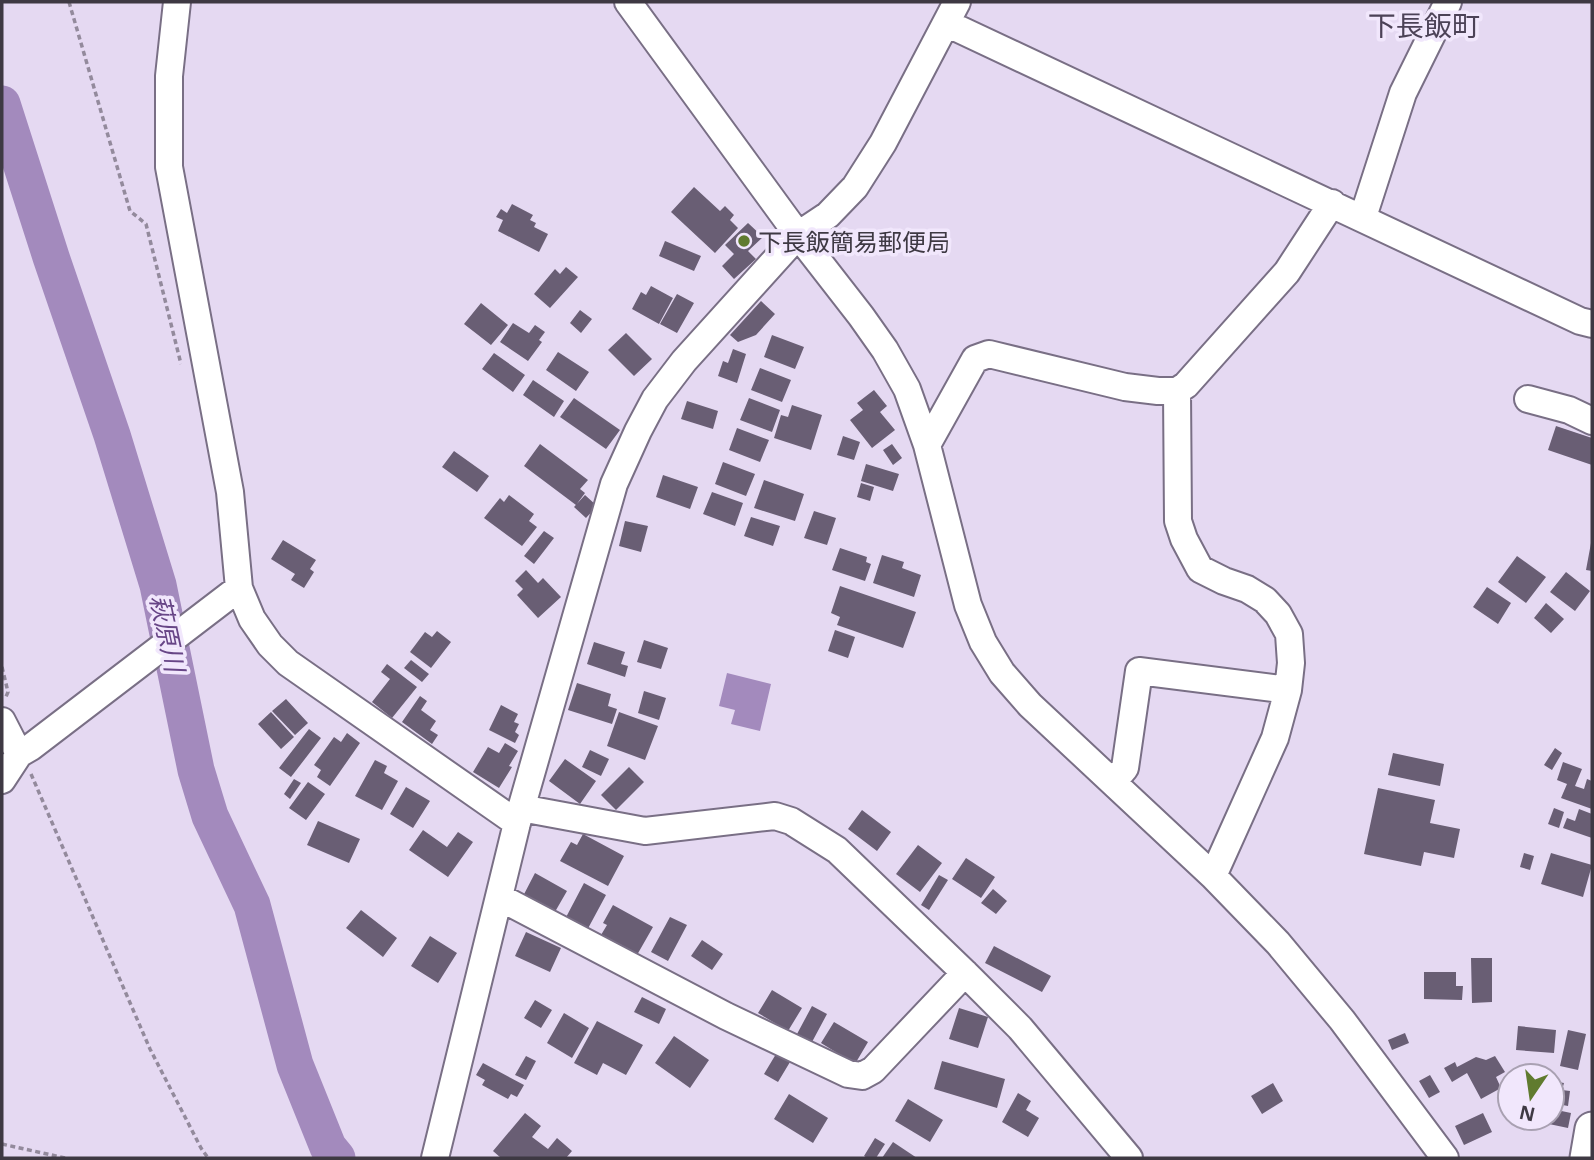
<svg xmlns="http://www.w3.org/2000/svg" width="1594" height="1160" font-family="'Noto Sans','Noto Sans JP',sans-serif">
	<style>
		.water { fill: #a38abd }
		.lines { fill: none; stroke-linecap: round; stroke-linejoin: round }
		.river { stroke: #a38abd; stroke-width: 37 }
		.building { fill: #695e74 }
		.minor-casing { stroke: #796f85; stroke-width: 30 }
		.major-casing { stroke: #796f85; stroke-width: 37 }
		.path { stroke: #938a9c; stroke-width: 3.5; stroke-dasharray: 5 3.5; stroke-linecap: butt }
		.minor { stroke: #fff; stroke-width: 26 }
		.major { stroke: #fff; stroke-width: 33 }
		.poi-dot { fill: #607b2f; stroke: #f1e7fc; stroke-width: 2.5 }
		.labels { text-anchor: middle; dominant-baseline: central; stroke-width: 7; stroke-linejoin: round; paint-order: stroke }
		.poi-label { font-size: 24px; fill: #3e3943; stroke: #f1e7fc; text-anchor: start }
		.water-label { font-size: 26px; font-style: italic; fill: #674586; stroke: #f1e7fc }
		.quarter-label { font-size: 28px; fill: #4c4257; stroke: #f1e7fc }
	</style>
	<rect width="100%" height="100%" fill="#e5d9f2"/>
	<path class="water" d="M727,673l44,11 -11,47 -29,-7 4,-14 -16,-4z"/>
	<g class="lines">
		<path class="river" d="M2,104l49,153 61,178 46,150 38,185 14,46 42,89 43,160 33,82 9,11"/>
	</g>
	<path class="building" d="M694,187l26,24 5,-5 9,9 -4,5 8,8 -23,25 -44,-41z
		M512,204l21,11 -3,5 6,3 -2,4 14,7 -9,18 -41,-21 5,-11 -7,-3 5,-8 6,4z
		M748,223l15,14 -15,14 8,8 -22,20 -12,-13 12,-12 -9,-9z
		M665,241l36,15 -7,15 -35,-15z
		M566,267l12,10 -28,31 -16,-14 21,-25 5,5z
		M651,286l22,12 -14,26 -27,-15 9,-17 5,3z
		M677,294l17,9 -17,30 -17,-9z
		M761,301l14,13 -19,21 -18,7 -8,-7z
		M481,303l27,22 -17,20 -27,-21z
		M580,310l12,9 -11,14 -11,-10z
		M513,323l16,10 6,-8 10,7 -6,8 3,2 -14,19 -28,-19z
		M626,333l26,26 -18,17 -26,-26z
		M772,335l32,12 -9,22 -31,-12z
		M733,349l13,5 -9,29 -19,-7 5,-15 5,2z
		M558,352l31,20 -13,19 -30,-21z
		M494,353l31,22 -12,17 -31,-23z
		M760,368l31,12 -9,22 -31,-12z
		M533,380l31,21 -10,16 -31,-22z
		M874,390l13,16 -7,6 15,18 -23,18 -22,-28 13,-10 -6,-7z
		M574,398l46,32 -14,19 -46,-32z
		M749,398l31,12 -8,22 -32,-12z
		M687,401l31,10 -5,18 -32,-10z
		M792,405l30,10 -11,35 -37,-12 7,-23 7,2z
		M1556,426l36,12v27l-44,-15z
		M737,428l32,12 -9,22 -31,-12z
		M843,436l17,6 -6,18 -17,-5z
		M540,444l48,36 -8,9 5,4 -9,12 -52,-39z
		M892,444l10,14 -9,7 -10,-15z
		M454,451l35,25 -12,16 -35,-25z
		M723,462l32,12 -9,22 -31,-12z
		M866,464l33,10 -6,17 -32,-10z
		M663,475l35,12 -8,22 -34,-12z
		M764,480l40,14 -9,27 -41,-13z
		M861,483l13,4 -4,14 -13,-4z
		M712,492l31,11 -8,23 -32,-12z
		M509,495l25,19 -5,7 8,6 -15,19 -38,-28 16,-20 4,4z
		M585,495l12,11 -11,12 -12,-11z
		M814,511l22,7 -9,27 -23,-7z
		M751,517l29,9 -7,20 -29,-10z
		M625,521l23,5 -7,26 -22,-6z
		M544,531l10,7 -20,26 -10,-8z
		M283,540l33,20 -6,9 4,3 -10,16 -13,-8 4,-6 -24,-15z
		M1591,543h1v28l-6,-1z
		M840,548l27,9 -1,5 5,2 -6,17 -33,-11z
		M882,555l22,7 -2,6 19,7 -7,22 -41,-14z
		M1517,556l29,21 -20,26 -28,-21z
		M526,570l12,13 5,-5 18,19 -23,21 -21,-23 6,-6 -8,-8z
		M1566,572l24,19 -15,20 -25,-19z
		M840,586l76,26 -13,36 -66,-23 3,-8 -9,-4z
		M1487,587l24,16 -13,21 -25,-17z
		M1546,603l18,16 -13,14 -17,-15z
		M835,630l20,7 -7,21 -20,-7z
		M437,631l14,11 -20,26 -21,-16 15,-20 7,5z
		M644,640l24,8 -7,21 -24,-7z
		M594,642l31,10 -4,12 7,2 -3,11 -38,-13z
		M411,660l18,14 -7,8 -18,-14z
		M387,664l30,23 -25,31 -20,-16 18,-23 -9,-7z
		M577,683l34,11 -3,12 9,3 -5,15 -44,-14z
		M644,691l22,7 -7,22 -21,-7z
		M420,696l7,5 -6,9 15,11 -6,9 8,5 -6,9 -30,-22z
		M286,699l22,24 -13,12 -23,-24z
		M501,705l17,9 -4,8 5,2 -4,8 4,3 -4,8 -26,-13z
		M271,712l23,25 -13,12 -23,-25z
		M619,712l39,14 -13,34 -38,-14z
		M309,729l12,9 -30,39 -12,-9z
		M347,733l13,10 -30,43 -13,-9 4,-7 -7,-5 20,-28 7,5z
		M505,743l13,8 -9,15 3,1 -13,21 -26,-16 15,-25 11,6z
		M1555,748l7,5 -10,17 -8,-5z
		M590,750l19,9 -8,17 -19,-9z
		M1393,753l51,11 -4,22 -52,-11z
		M565,759l31,22 -16,23 -31,-23z
		M375,760l12,6 -3,7 14,8 -16,29 -27,-14z
		M1563,762l19,7 -7,17 9,3 3,-10 5,2v28l-31,-11 6,-14 -10,-4z
		M629,767l15,15 -28,28 -15,-15z
		M294,779l7,4 -11,16 -6,-5z
		M308,782l17,12 -19,26 -17,-12z
		M406,787l24,14 -17,27 -23,-14z
		M1378,788l57,12 -5,23 30,6 -6,29 -30,-6 -3,14 -57,-12z
		M1554,808l10,4 -5,16 -11,-4z
		M1579,809l13,5v24l-29,-10 4,-10 8,3z
		M862,810l29,22 -14,19 -29,-22z
		M318,821l42,18 -11,24 -42,-18z
		M423,830l24,17 11,-15 15,10 -25,35 -39,-27z
		M583,834l41,22 -16,30 -48,-25 11,-19 6,3z
		M918,845l24,18 -22,29 -24,-18z
		M1524,853l10,3 -4,14 -10,-3z
		M1551,853l41,12 -9,32 -42,-13z
		M966,858l29,19 -14,21 -29,-19z
		M535,873l32,18 -15,26 -31,-17z
		M939,875l9,5 -19,30 -8,-5z
		M584,883l22,12 -21,39 -22,-11z
		M993,889l14,12 -11,13 -15,-11z
		M613,905l40,22 -16,28 -36,-20 6,-10 -4,-2z
		M361,910l36,28 -14,19 -37,-29z
		M670,917l17,8 -19,36 -17,-9z
		M526,932l35,16 -11,24 -35,-16z
		M430,936l27,17 -19,30 -27,-17z
		M702,940l21,14 -11,16 -21,-14z
		M994,946l57,30 -9,16 -57,-29z
		M1471,958h21v44l-20,1z
		M1424,972h32v14h7l-1,14 -38,-1z
		M772,990l30,18 -14,23 -30,-18z
		M642,997l24,12 -7,15 -25,-12z
		M535,1000l17,10 -11,18 -17,-10z
		M812,1006l15,8 -15,28 -15,-8z
		M959,1008l29,9 -10,31 -29,-9z
		M564,1013l25,15 -17,30 -25,-15z
		M597,1021l46,24 -17,30 -23,-12 -6,12 -23,-12z
		M834,1022l34,20 -13,22 -34,-21z
		M1518,1026l38,4 -2,23 -38,-3z
		M1568,1030l18,4 -8,36 -18,-4z
		M1405,1033l4,10 -17,7 -4,-10z
		M674,1036l35,24 -19,28 -35,-25z
		M776,1054l14,8 -12,20 -14,-8z
		M526,1056l10,5 -10,19 -11,-5z
		M1495,1056l10,16 -9,5 5,11 -20,11 -14,-26 -15,9 -8,-14 11,-6 2,5 19,-10 10,3z
		M942,1061l63,18 -8,29 -63,-19z
		M483,1063l41,22 -7,12 -6,-3 -3,5 -26,-14 3,-5 -9,-5z
		M1430,1075l10,17 -11,6 -10,-17z
		M1552,1081l12,2 -2,7 8,1 -2,15 -16,-3z
		M1273,1083l10,18 -21,13 -11,-18z
		M1018,1093l13,8 -5,9 13,8 -11,19 -26,-15z
		M789,1094l39,24 -15,25 -39,-24z
		M908,1099l35,21 -13,22 -35,-21z
		M1552,1109l19,4 -3,15 -38,-8 1,-2h21z
		M525,1113l16,13 -9,11 16,12 9,-11 15,13 -6,7h-65l-8,-7z
		M1483,1113l9,19 -28,13 -9,-19z
		M875,1138l10,6 -9,14h-9l-3,-2z
		M893,1142l24,16h-35z"/>
	<g class="lines">
		<defs>
			<path id="minor" d="M177,2l-8,74v91l61,325 9,96 13,31 18,26 18,18 229,160
				M628,2l170,233 63,81 24,34 22,39 20,56 41,160 15,37 19,31 28,32 183,171 65,67 64,77 103,138
				M946,23l634,298 12,3
				M1363,217l40,-124 45,-91
				M1177,391l1,130 6,18 16,30 24,12 23,8 18,11 13,14 11,20 2,29 -3,27 -13,48 -62,138
				M1528,399l41,11 23,11
				M927,445l48,-86 14,-5 136,33 33,4h19l9,-6 101,-113 45,-69
				M2,721l17,33
				M2,780l17,-26 12,-7 208,-159
				M1113,782l12,-14 14,-97 149,19
				M521,808l124,23 130,-15 16,5 46,29 128,123 55,55 109,130
				M499,897l227,119 122,58 14,2 11,-6 92,-97
				M435,1158l82,-335 97,-339 24,-53 17,-32 29,-38 114,-126 30,-20 27,-28 28,-44 74,-141"/>
			<path id="major" d="M1587,1158l5,-29"/>
		</defs>
		<use href="#minor" class="minor-casing"/>
		<use href="#major" class="major-casing"/>
		<path class="path" d="M69,2l61,209 16,13 35,140
			M2,667l6,25 -3,7
			M31,774l119,275 51,99 7,10
			M2,1144l63,14"/>
		<use href="#minor" class="minor"/>
		<use href="#major" class="major"/>
	</g>
	<circle class="poi-dot" cx="744" cy="241" r="7"/>
	<g class="labels">
		<g class="poi-label">
			<text x="758" y="241">下長飯簡易郵便局</text>
		</g>
		<g class="water-label">
			<text transform="translate(168 633) rotate(78)">萩原川</text>
		</g>
		<g class="quarter-label">
			<text x="1424" y="25">下長飯町</text>
		</g>
	</g>
	<rect width="1594" height="1160" fill="none" stroke="#3e3943" stroke-width="7"/>
	<g transform="translate(1531 1097) rotate(193)"><circle r="33" fill="#f1e7fc" stroke="#a9a1b2" stroke-width="2"/>
	<path d="M0-5L12 26L0 18L-12 26Z" fill="#607b2f"/>
	<text y="-10" font-size="19" font-weight="bold" text-anchor="middle" fill="#3e3943">N</text>
	</g>
</svg>
